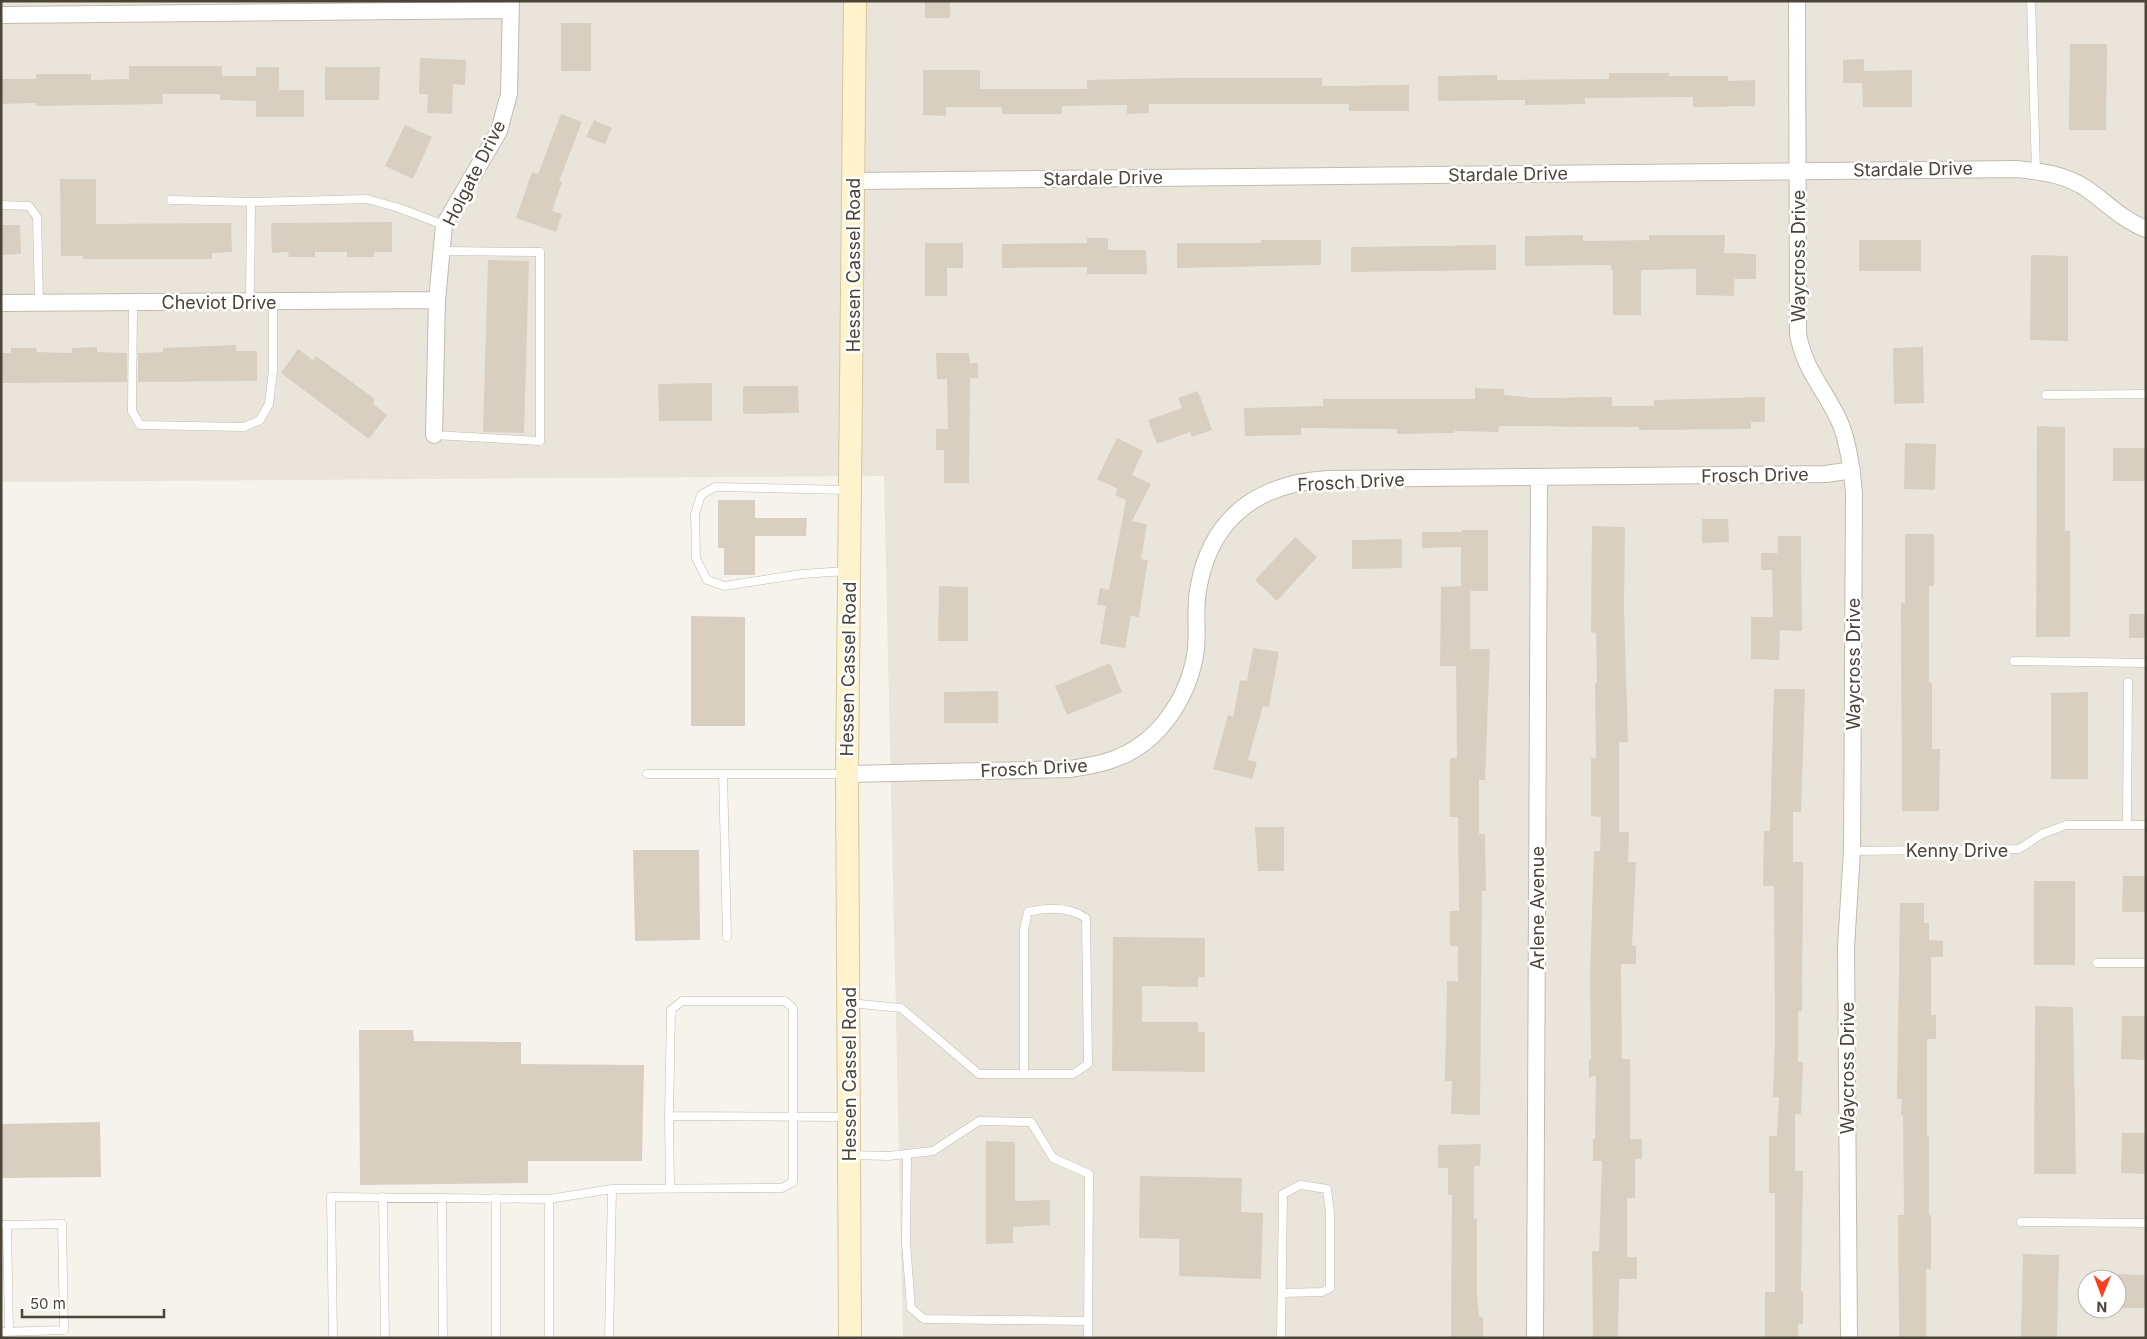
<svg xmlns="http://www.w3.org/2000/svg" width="2147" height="1339" font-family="Inter,sans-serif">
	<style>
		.residential { fill: #eae5da; fill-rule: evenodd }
		.building { fill: #d8cfc1 }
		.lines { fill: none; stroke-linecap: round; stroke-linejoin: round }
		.service-casing { stroke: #c2bbae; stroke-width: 9 }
		.minor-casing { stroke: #c2bbae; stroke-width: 18 }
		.secondary-casing { stroke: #d6c79b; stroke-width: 24 }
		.service { stroke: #fff; stroke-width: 8 }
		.minor { stroke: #fff; stroke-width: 16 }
		.secondary { stroke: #fff3cd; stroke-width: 22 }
		.labels { text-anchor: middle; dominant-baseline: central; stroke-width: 5; stroke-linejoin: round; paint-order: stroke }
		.street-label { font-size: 18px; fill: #4b4439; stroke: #fff }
	</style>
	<rect width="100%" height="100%" fill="#f6f3ec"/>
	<path class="residential" d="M1,1h2145v1337h-1243l-19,-862 -883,6zM2087,1279h30v30h-30z"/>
	<path class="building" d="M925,1h25v17h-25z
		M561,23h30v48h-30z
		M2070,44h37l-1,86h-37z
		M420,58l46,2 -1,25 -12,-1 -1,30 -25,-1 1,-19h-9z
		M1864,59v12l48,-1v37h-49l-1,-24h-19v-23z
		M129,66h93v10h34v-9h23v23h25v27h-48v-16l-36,-1v-6h-58l1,10 -127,2v-3l-35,1v-25h35v-5h55v6l38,-1z
		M325,67h55l-1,33h-54z
		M923,70h57v19h107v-9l89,-2h146v8l87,-1v26h-60v-7h-200v9l-22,1v-9l-65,1v8h-60v-7h-56v9l-23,-1z
		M1609,73h60v3h59v5l27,-1v26l-62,1v-10l-108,1v6l-60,1v-5l-87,1v-25l59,-1v5l112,-1z
		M561,114l21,8 -23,59 3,1 -10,29 10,3 -6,18 -40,-14 16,-46 6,2z
		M594,120l18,8 -7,16 -19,-7z
		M405,125l27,12 -19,42 -28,-13z
		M60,179h36v45l135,-1 1,29 -20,1v6h-129v-3h-22z
		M392,222v30h-18v5h-27v-5h-32v5h-26l-1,-5 -16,1 -1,-30z
		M1,225h19l1,29 -20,1z
		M1583,235v6l66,-1v-5h76l-1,18 32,1v25h-22v17l-38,-1v-26l-55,1v45h-28v-45h-2v-5l-86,1v-30z
		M1087,238h21v12h38l1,24h-60v-7l-85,1v-24l85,-1z
		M1261,240h60v25l-144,3v-25h84z
		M1859,240h62v31h-62z
		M925,243h38v25h-16v28h-22z
		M1496,245v25l-145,2v-25z
		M2031,255l37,1v85l-38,-1z
		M488,260l41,1 -5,172 -41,-1z
		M236,345v6h21v30l-119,1v-29l25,-1v-4z
		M97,347v5l30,1v29l-126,1v-30h10v-5h25l1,4 35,1v-5z
		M1923,347l1,56 -30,1 -1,-56z
		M298,349l15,11 3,-4 59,43 -2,5 14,11 -18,24 -88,-66z
		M936,353h33l1,10h8v15h-8l-1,105h-25v-33h-8v-21h12l-1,-50h-10z
		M712,383v38h-53l-1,-37z
		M743,386h55l1,27 -56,1z
		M1475,388l29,1v6l30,3 78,-1v9h42v-6l111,-3v25h-14v7l-112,1v-3l-140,-1 -1,6 -44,-1v2l-57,1v-5l-96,-1v7l-56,1 -1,-28 79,-2v-7h152z
		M1198,391l14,39 -20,7 -2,-5 -33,12 -9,-24 34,-12 -4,-10z
		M2037,426l28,1v104h5v106h-34z
		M1117,438l26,13 -11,24 19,9 -19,37 15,3 -6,35 7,1 -9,57 -8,-1 -6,32 -25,-4 6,-38 -9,-1 3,-17 9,2 17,-90 -11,-5 3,-6 -21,-10z
		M1905,443l31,1 -1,46 -31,-1z
		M2113,448h33v33h-33z
		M718,500h37v18h52l-1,18h-51v39h-31v-27h-6z
		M1702,519h26l1,23 -27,1z
		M1592,526l33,1 -1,83 4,132h-9v90h10l-1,30h8l-4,83 4,1v18h-15l1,95h8v80h12v20h-7v39h-8v59h10v22h-18l-1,59h-25l-1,-87h7l3,-90h-9v-22h2l1,-63 -7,1v-18h2l-1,-85 4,-123h6l1,-34 -10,-1v-58h5l-1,-75h2l-1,-50 -5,-1z
		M1462,530h26v61h-18v58h20l-5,131h-6v54h6l1,57h-4l-2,224 -29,-1 1,-33h-7l2,-100 11,1v-36h-8v-35h9l-1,-94h-8v-59h7l-1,-92h-16l1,-79 20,-1v-39l-39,1v-16h40z
		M1905,534h29v52h-5v97h3v66h8l-1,62h-37l-1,-208h4z
		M1778,536h23l1,95 -22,-1 -1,30 -28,-1v-42h22l-1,-47h-11v-17h17z
		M1295,537l22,20 -40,44 -22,-21z
		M1402,539v29l-50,1v-29z
		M939,586l29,1v54h-30z
		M2129,614h17v24h-17z
		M691,616l54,1v109h-54z
		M1253,648l26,4 -10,55 -6,-1 -15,54 9,2 -5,17 -39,-10 15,-54 5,2 7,-37 7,1z
		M1110,663l12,29 -55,23 -12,-29z
		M1774,689h31l-4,123h-8v50h10l-1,149h-4v51h5l-2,52h-6v57h8l-2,120h2v33h-5v14h-33v-46h10v-99h-6v-57h8l2,-39h-6l2,-58 -1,-153h-11l1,-55h6z
		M998,691v32h-54v-31z
		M2088,692v87h-37v-86z
		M1255,827h29v44h-26z
		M633,850h66l1,90 -65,1z
		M2123,876h23v36h-24z
		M2034,881h41v84h-41z
		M1900,903h24v20h5v17l14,1v16h-12v58h5v24h-9v97h2v79h2v54h-5v69h-27l-1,-123h6l-1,-100h-2l1,-16h-5z
		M1113,937l92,1v39h-7v10l-56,-1v36h56v10h7v40l-93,-1z
		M2035,1006l38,1 3,167h-42z
		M2122,1016h24v44l-25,-1z
		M359,1030h54l1,11 107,1v22l123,1 -2,96h-114v22l-168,2z
		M100,1122l1,55 -100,1v-54z
		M2122,1133h24v41l-25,-1z
		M986,1141l29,1v59l35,-1v25l-37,2v16l-27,1z
		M1481,1144l-1,22h-6v53h3v76l2,22h4v21h-32l1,-143h-4v-27h-10v-23z
		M1140,1176l102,2 -1,34 22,1 -2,66 -82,-3v-37l-40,-1z
		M2023,1254l36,1 -2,83h-36z
		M2117,1274l29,1v33h-29z"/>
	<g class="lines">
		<defs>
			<path id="service" d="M2031,1l5,170
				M171,200l80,2
				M1,205l28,1 8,11 2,85
				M250,301l1,-99 116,-3 32,9 45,17
				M133,302l-1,109 8,14 104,2 16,-7 9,-16 4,-33v-70
				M2046,395l100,-1
				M434,435l106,6v-189l-98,-1
				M846,571l-44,3 -78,12 -17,-6 -11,-22 -1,-44 6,-19 14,-8 132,3
				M2014,661l132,2
				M647,774h198
				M723,774l4,163
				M2127,825l1,-143
				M1852,851l167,-2 23,-15 24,-9h80
				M2097,963h49
				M850,1003l51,5 78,66h94l15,-10 -2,-146c-17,-11 -38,-11 -58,-6l-4,17v145
				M669,1116l178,1
				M907,1154l-1,89 5,65 13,11 164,2
				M852,1155l36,1 45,-5 46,-30 52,1 22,36 36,16 -1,164
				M383,1197l2,141
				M442,1198l1,140
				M2021,1222l125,1
				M1,1225l61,-1 2,106 -63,2
				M7,1225l2,106
				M333,1338l-2,-141 218,2
				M496,1338v-140
				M549,1338v-139l63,-10 170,-1 11,-6v-174l-8,-7h-103l-11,9 -2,106 1,73
				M609,1338l3,-149
				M1281,1338l2,-144 17,-9 27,4 3,24v75l-8,4 -40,1"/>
			<path id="minor" d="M1797,1l1,333c7,39 29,57 43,91 8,21 11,45 13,68l-2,358 -6,96 3,391
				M1,15l509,-5
				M854,181l1163,-12c25,3 46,5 67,18 21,14 38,33 62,42
				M1,303l436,-3
				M434,435l3,-135 7,-75 55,-94 10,-37 2,-93
				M847,774l223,-5c15,-3 30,-4 44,-10 46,-16 76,-64 82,-110 2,-22 -2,-43 3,-64 13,-69 61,-102 129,-106l498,-5 26,-4
				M1535,1338l4,-860"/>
			<path id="secondary" d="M850,1338l-3,-564 8,-773"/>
		</defs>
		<use href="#service" class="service-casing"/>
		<use href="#minor" class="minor-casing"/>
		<use href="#secondary" class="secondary-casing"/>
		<use href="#service" class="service"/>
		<use href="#minor" class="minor"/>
		<use href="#secondary" class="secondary"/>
	</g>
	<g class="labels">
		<g class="street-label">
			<text transform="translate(1913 169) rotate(-1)">Stardale Drive</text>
			<text transform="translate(474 173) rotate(-63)">Holgate Drive</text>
			<text transform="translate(1508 174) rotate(-1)">Stardale Drive</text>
			<text transform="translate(1103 178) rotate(-1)">Stardale Drive</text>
			<text transform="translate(1798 256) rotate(-90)">Waycross Drive</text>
			<text transform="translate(853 265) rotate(-90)">Hessen Cassel Road</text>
			<text x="219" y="302">Cheviot Drive</text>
			<text transform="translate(1755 475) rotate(-1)">Frosch Drive</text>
			<text transform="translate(1351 482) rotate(-3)">Frosch Drive</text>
			<text transform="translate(1853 664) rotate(-90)">Waycross Drive</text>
			<text transform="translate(848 669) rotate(-89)">Hessen Cassel Road</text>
			<text transform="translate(1034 768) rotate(-3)">Frosch Drive</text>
			<text x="1957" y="850">Kenny Drive</text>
			<text transform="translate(1537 908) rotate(-90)">Arlene Avenue</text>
			<text transform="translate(1847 1068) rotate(-90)">Waycross Drive</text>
			<text transform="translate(849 1074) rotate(-90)">Hessen Cassel Road</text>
		</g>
	</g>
	<rect width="2147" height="1339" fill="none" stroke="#4b4439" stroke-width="5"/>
	<g transform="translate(2102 1294) rotate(181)"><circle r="24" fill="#ffffff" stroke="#b7b4b0"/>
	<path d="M0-4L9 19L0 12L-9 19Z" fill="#fc3f1d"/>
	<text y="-8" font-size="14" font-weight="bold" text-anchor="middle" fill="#4b4439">N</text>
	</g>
	<path d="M22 1309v8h142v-8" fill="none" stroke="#4b4439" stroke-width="2.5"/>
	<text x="30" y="1309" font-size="15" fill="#4b4439" stroke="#ffffff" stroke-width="4" paint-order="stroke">50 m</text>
</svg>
